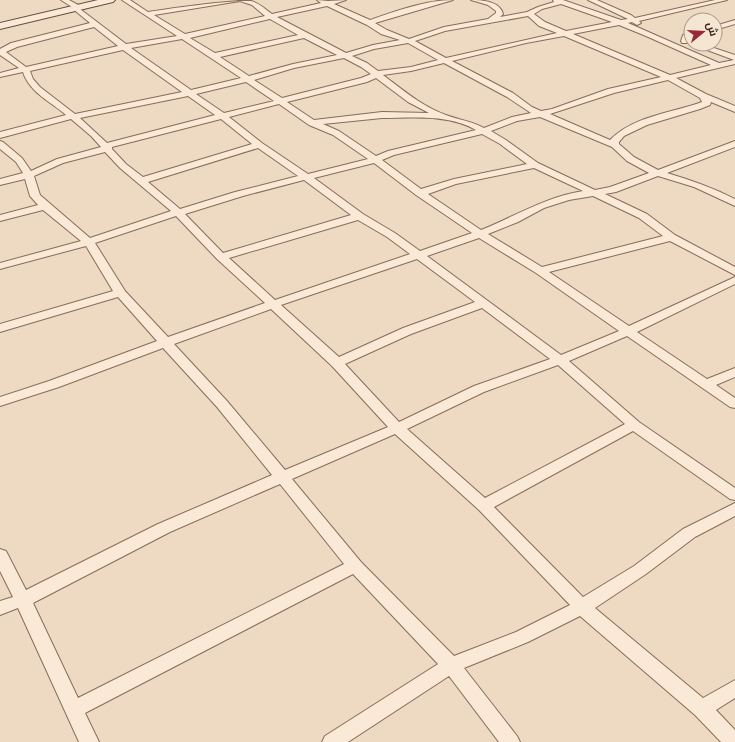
<svg xmlns="http://www.w3.org/2000/svg" width="735" height="742" viewBox="0 0 735 742" font-family="'Libre Baskerville',Cairo,serif">
	<style>
		.lines { fill: none; stroke-linecap: round; stroke-linejoin: round }
		.street-casing { stroke: #886b59; stroke-width: 2 }
		.secondary-casing { stroke: #6a4c3d; stroke-width: 2 }
		.street { fill: #f9e9d6; fill-rule: evenodd }
		.secondary { fill: #f9e9d6; fill-rule: evenodd }
	</style>
	<rect width="100%" height="100%" fill="#eedac3"/>
	<g class="lines">
		<defs>
			<path id="street" d="M61,0H69L80,6L81,7L80,9L126,44L177,36L122,0H130L148,12C172,8 230,0 251,1C259,3 265,9 272,14L321,3L317,0L328,1L346,0L334,4L370,20C396,11 426,0 453,0L375,23L387,30L409,39L444,27L488,19L496,13V11L488,5L471,0C482,0 500,1 503,14L500,17L527,12L538,7L554,2L553,0H563L621,20L628,19L588,0H597L631,15L635,18L715,0H727L639,21L641,23L637,25L632,22L628,23L719,63L734,60L691,44H702L735,55V64L676,78L706,94L735,106V112L711,102L710,105L700,109L647,125L624,136L619,142V144L634,157L658,170L735,141V147L667,173C691,180 713,188 735,199V206L694,187L658,176L616,192L605,194L647,214L675,235L735,267V275L670,241L549,272L629,326L735,277V284L637,332L707,379L735,368V377L716,385L735,398V408L730,407L627,336L569,361L639,422L735,488V500L730,499L633,431L494,507L583,597L634,566L683,529L735,503V516L695,537L646,574L595,608L703,698L735,680V698L716,710L735,730V742H721L695,715L580,616L528,642L464,668L517,736L520,742H499L449,676L348,742H322L325,736L438,664L353,574L85,713L99,742H79L18,608L0,615V601L13,597L0,571V549L6,551L26,590L158,524L272,475L217,407L163,348L59,387L0,406V397L49,381L157,341L118,297L0,332V324L113,291L86,246L0,269V263L81,241L43,210L0,221V215L38,205L30,196L25,179L0,185V179L23,173L16,162L0,149V141L3,142L22,158L31,171L57,159L101,147L91,136L71,119L0,138V132L66,115C51,102 29,92 23,72L0,77V73L19,68L0,55V49L11,43L90,23L73,9L72,7ZM240,1L252,5L265,16L185,34L154,15ZM561,4L612,22L566,31L545,22L534,14L542,9ZM327,6L367,25L381,34L400,40L373,45L346,53L277,17ZM528,16L539,26L557,33L446,58L415,41L445,31ZM270,19L298,35L215,53L190,38ZM619,25L646,36L711,65L670,75L573,34ZM94,27L118,46L26,67L6,52L17,47ZM564,36L661,77L608,89L552,109L541,111L532,107L513,93L452,61L526,43ZM304,38L337,55L293,64L249,76L220,57ZM182,39L241,78L191,90L131,48ZM408,43L438,60L411,67L378,71L367,63L352,56L374,49ZM123,50L182,92L75,114L40,87L33,79L30,71ZM344,58L361,67L371,74L361,78L282,98L254,80L294,68ZM444,63L507,97L531,113L512,117L484,128C472,121 459,120 446,115C423,107 403,90 383,75L411,71ZM376,78L408,102L429,113L382,112L314,120L287,102L367,82ZM668,80L700,98L702,102C672,113 633,116 610,140L550,114L614,93ZM246,82L274,101L224,113L196,94ZM188,96L215,115L107,143L80,118ZM279,104L309,125L333,135L368,159L308,174L262,143L229,117ZM540,117L612,147L627,161L649,173L610,187L595,190L538,163L506,140L491,131L517,121ZM382,118C413,118 448,114 476,130L388,151L376,156L339,131L323,124ZM221,119L252,144L143,177L126,164L112,149V147ZM482,134L500,144L527,164L454,179L421,189L382,160L394,155ZM258,148L298,176L235,192L180,209L148,182ZM105,152L120,168L171,211L90,238L40,195L34,176L63,163ZM374,163L416,195L472,233L420,251L395,233L363,214L314,178ZM534,168L583,191C545,197 516,216 481,230L428,194L456,184ZM304,180L351,215L223,253L185,214L243,196ZM593,196L639,218L663,236L542,267L488,234L518,222L544,208L569,200ZM176,216L217,259L265,303L168,337L125,291L95,243ZM358,220L387,237L410,254L275,300L229,258ZM479,238L536,273L619,331L561,355L427,256ZM417,259L475,302L403,328L339,357L281,305ZM482,308L550,359L474,386L399,422L345,364L411,334ZM271,309L332,366L388,427L285,470L227,401L174,344ZM558,365L625,424L485,498L407,429L484,392ZM395,434L479,510L570,605L516,632L454,656L361,562L292,479ZM280,484L344,564L78,698L33,603L170,532Z
				M735,20V24L715,30V26Z
				M691,32V37L688,43H682L681,41L683,35Z"/>
			<path id="secondary" d="M98,0H115L113,2L0,29V23Z"/>
		</defs>
		<use href="#street" class="street-casing"/>
		<use href="#secondary" class="secondary-casing"/>
		<use href="#street" class="street"/>
		<use href="#secondary" class="secondary"/>
	</g>
	<g transform="translate(703 32) rotate(72)"><circle r="19" fill="#f5e6d2" stroke="#a9998a"/>
	<path d="M0-3L7 15L0 10L-7 15Z" fill="#97293b"/>
	<text y="-6" font-size="11" font-weight="bold" text-anchor="middle" fill="#38261e">ش</text>
	</g>
</svg>
